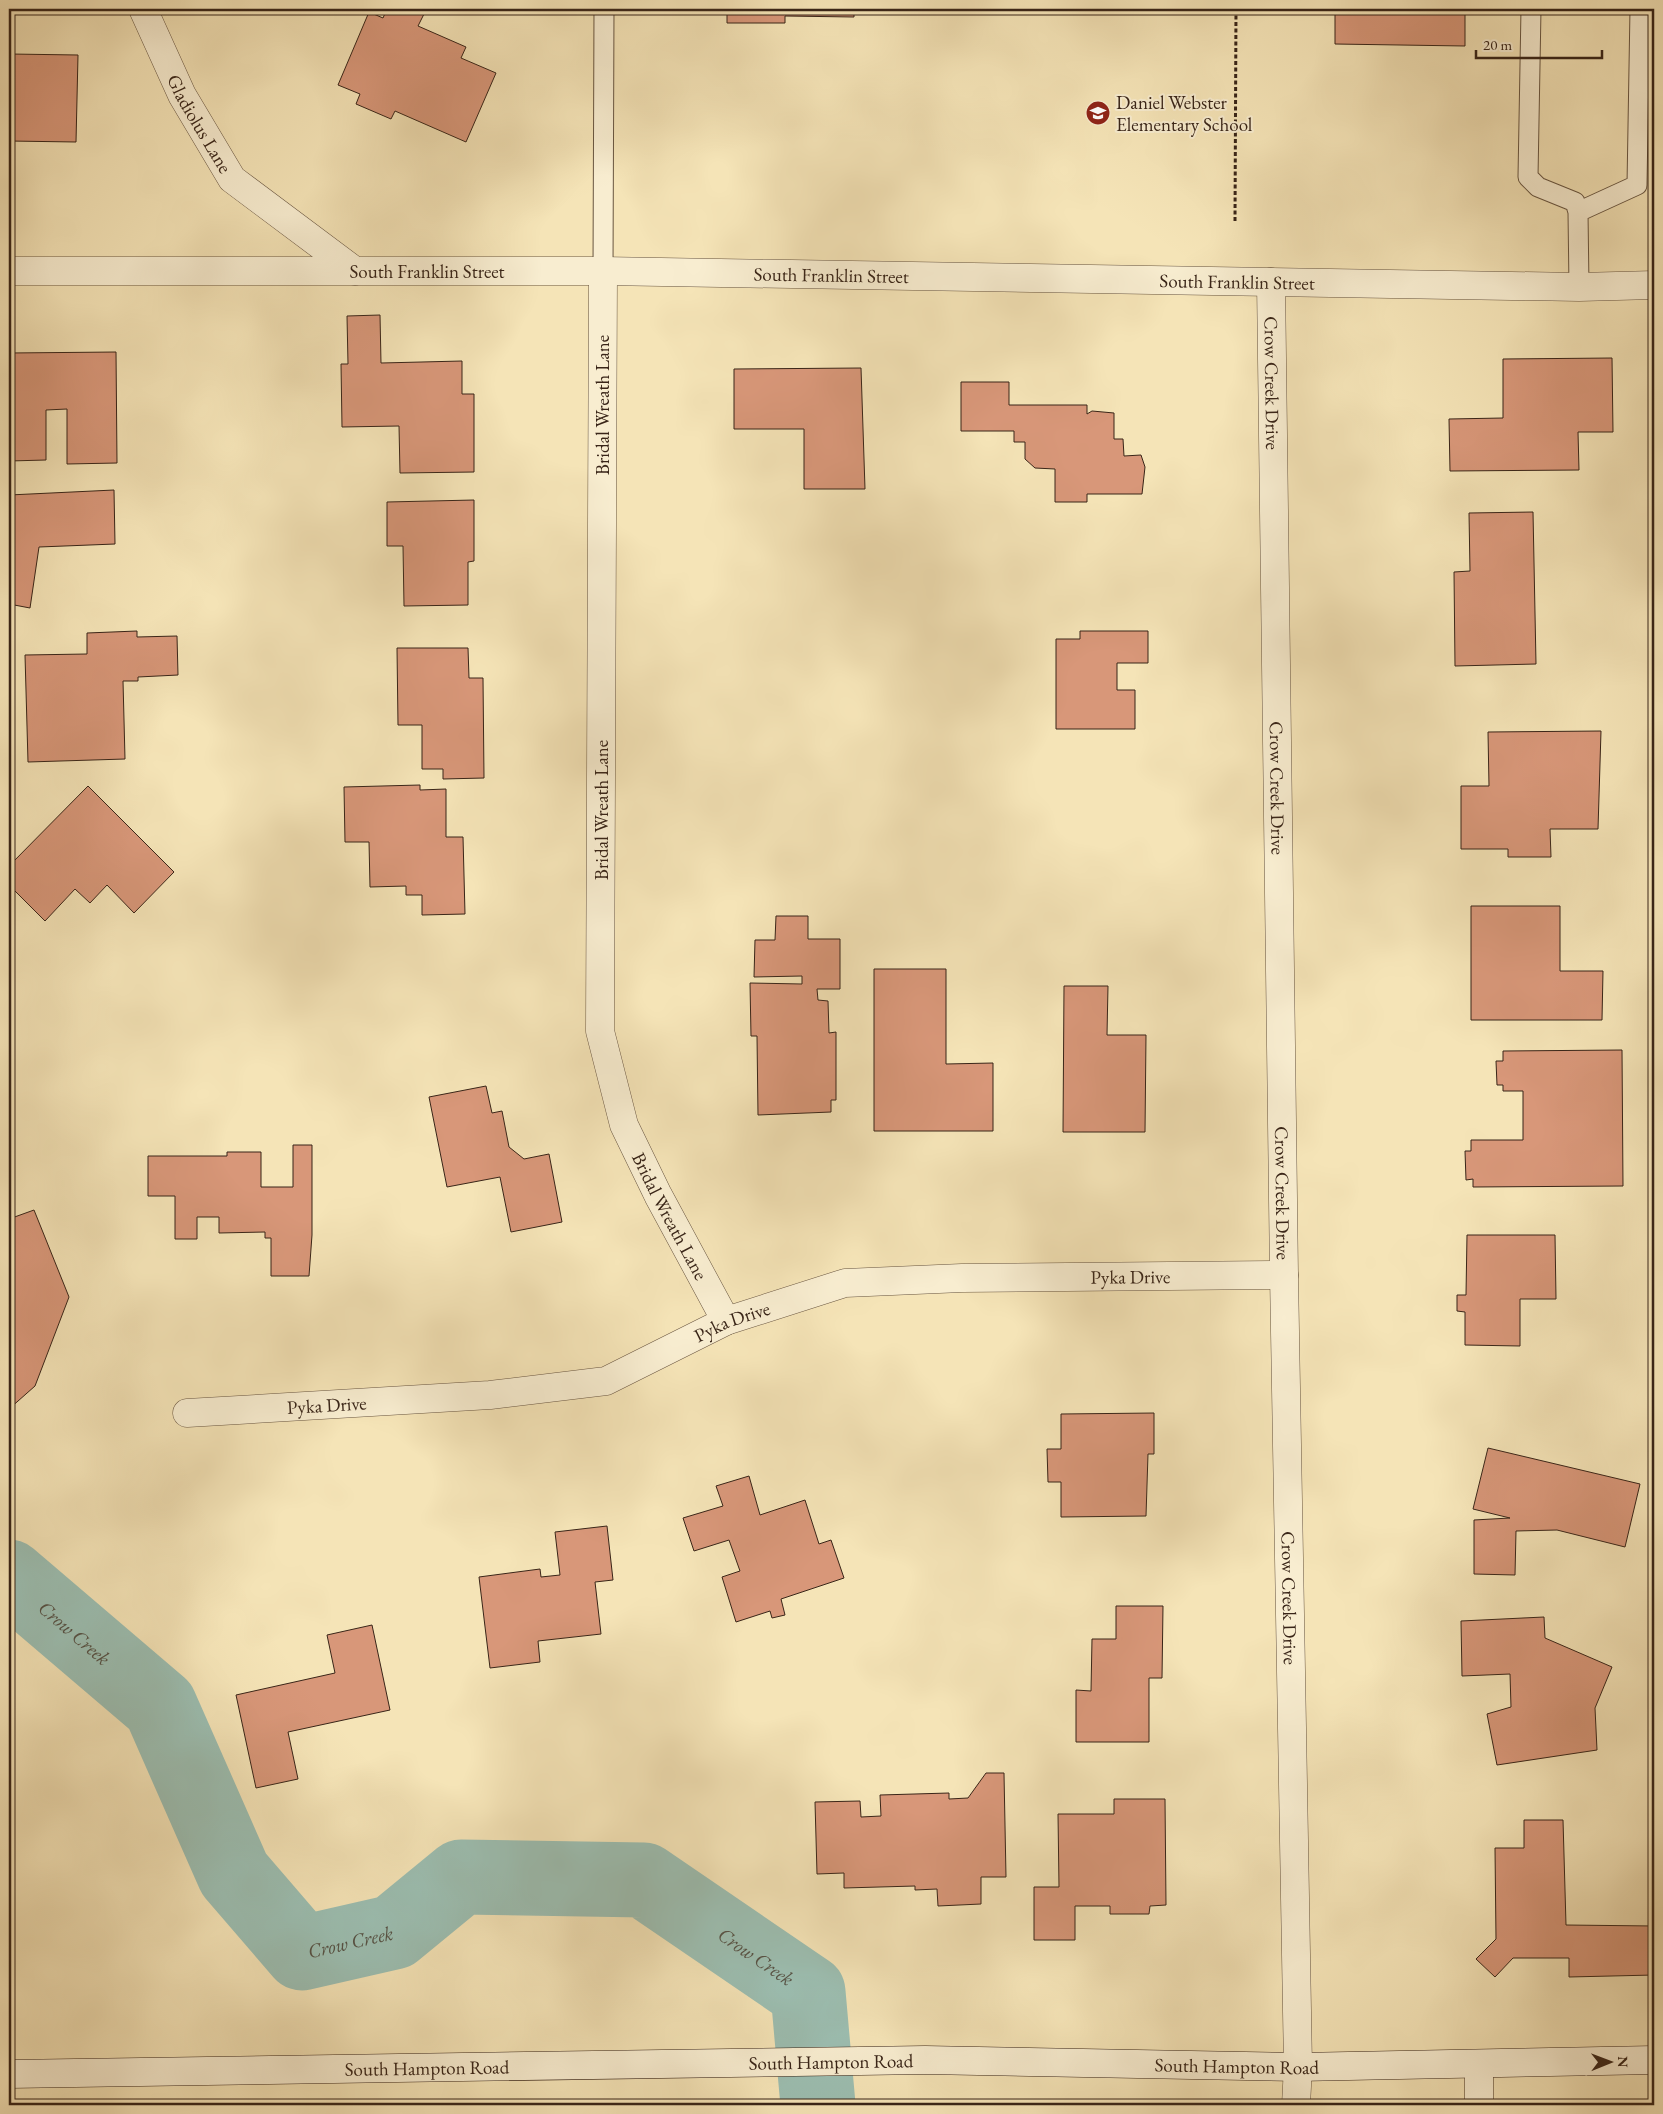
<svg xmlns="http://www.w3.org/2000/svg" width="1663" height="2114" viewBox="0 0 1663 2114" font-family="'EB Garamond',serif">
	<style>
		.lines { fill: none; stroke-linecap: round; stroke-linejoin: round }
		.river { stroke: #9cbeb1; stroke-width: 75 }
		.building { fill: #d89779; stroke: #392518 }
		.service-casing { stroke: #685540; stroke-width: 21 }
		.minor-casing { stroke: #685540; stroke-width: 29 }
		.tertiary-casing { stroke: #685540; stroke-width: 29 }
		.secondary-casing { stroke: #392518; stroke-width: 29 }
		.path { stroke: #392518; stroke-width: 3; stroke-dasharray: 4 2.5; stroke-linecap: butt }
		.service { stroke: #f8edd0; stroke-width: 19 }
		.minor { stroke: #f8edd0; stroke-width: 28 }
		.tertiary { stroke: #f8edd0; stroke-width: 28 }
		.secondary { stroke: #f8edd0; stroke-width: 28 }
		.labels { text-anchor: middle; dominant-baseline: central; stroke-width: 4; stroke-linejoin: round; paint-order: stroke }
		.poi-label { font-size: 19px; fill: #392518; stroke: #f8edd0; text-anchor: start }
		.street-label { font-size: 19px; fill: #392518; stroke: #f8edd0 }
		.water-label { font-size: 20px; font-style: italic; fill: #575346; stroke: #f8edd0 }
	</style>
	<rect width="100%" height="100%" fill="#f5e4b7"/>
	<filter id="stains"><feTurbulence type="fractalNoise" baseFrequency=".004" numOctaves="4"/><feColorMatrix values="0 0 0 0 .2 0 0 0 0 .09 0 0 0 0 .02 0 0 0 .5 -.17"/></filter>
	<radialGradient id="worn" r=".72"><stop offset=".6" stop-color="#630" stop-opacity="0"/><stop offset="1" stop-color="#630" stop-opacity=".3"/></radialGradient>
	<g class="lines">
		<path class="river" id="s1" d="M9,1577L160,1706L234,1874L302,1953L394,1932L461,1877L644,1880L808,1992L818,2105"/>
	</g>
	<path class="building" d="M387,9H411L424,14L418,26L466,47L461,58L496,73L466,142L395,111L391,119L356,104L360,94L338,85L369,12L383,18Z
		M727,9H854V17L785,16V23H727Z
		M1335,9H1465V46L1335,44Z
		M9,39L10,54L78,55L76,142L9,141Z
		M380,315L381,363L462,361V394H474V472L400,473L399,426L342,427L341,364H348L347,316Z
		M116,352L117,463L67,464V409L46,410V460L9,461V353Z
		M1612,358L1613,432H1578L1579,470L1450,471L1449,419L1503,418V359Z
		M861,368L865,489H804V429H734V369Z
		M961,382H1009V405H1087V414L1092,411L1114,413V439H1123L1124,456L1141,455L1145,467L1142,494H1087V502H1055V469L1035,468L1025,459V442H1014V431H961Z
		M114,490L115,544L39,547L30,608L9,604V495Z
		M474,500V561L468,562V605L404,606L403,546H387V502Z
		M1533,512L1536,664L1455,666L1454,572L1470,571L1469,513Z
		M137,631V637L177,636L178,675L138,677V681H123L125,759L28,762L25,655L87,654V633Z
		M1080,631H1148V663H1117V690H1135V729H1056V639H1080Z
		M397,648H468L469,678H483L484,778L443,779V769H422V725H398Z
		M1601,731L1598,829H1550L1551,857H1508V849H1461V786H1489L1488,732Z
		M420,785V790L446,789V837H463L465,914L422,915V895H406V886L370,887L369,842H345L344,787Z
		M88,786L174,872L134,913L107,885L90,903L75,889L45,921L9,885V866Z
		M1471,906H1560V971H1603L1602,1020H1471Z
		M776,916H808V939H840V989H817L818,1000L828,1001L829,1033L836,1032V1100H831V1112L758,1115L757,1036H751L750,983L802,984V976L754,977L755,940H775Z
		M874,969H946V1064L993,1063V1131H874Z
		M1064,986H1108L1107,1035H1146L1145,1132H1063Z
		M1622,1050L1623,1186L1473,1187V1179L1466,1180L1465,1151H1471V1140H1523V1091H1503V1085H1497L1496,1061H1503V1051Z
		M486,1086L492,1113L502,1111L509,1147L524,1159L549,1154L562,1222L511,1232L500,1177L447,1187L429,1097Z
		M293,1145H312V1235L309,1276H271V1238H265V1232L219,1233V1217H197V1239H175V1196H148V1156H227V1152H261V1187H293Z
		M34,1210L69,1297L35,1386L9,1409V1219Z
		M1467,1235H1555L1556,1299H1520V1346L1465,1345V1312L1457,1311V1295H1466Z
		M1154,1413V1454H1148L1146,1516L1061,1517V1482H1048L1047,1449H1061V1414Z
		M1488,1448L1640,1484L1625,1547L1557,1530L1516,1531L1515,1575L1474,1574V1520L1510,1518L1473,1509Z
		M749,1476L760,1515L805,1500L819,1544L831,1540L844,1578L781,1599L785,1615L772,1618L770,1611L736,1622L722,1577L740,1571L729,1540L694,1551L683,1518L723,1506L716,1486Z
		M607,1526L613,1580L595,1582L601,1634L538,1641L540,1662L490,1668L479,1577L540,1569L541,1577L560,1575L555,1532Z
		M1116,1606H1163L1162,1678H1149V1742H1076V1690L1091,1691L1092,1639H1116Z
		M1544,1617L1545,1638L1612,1667L1595,1708L1597,1750L1497,1765L1487,1714L1511,1707L1510,1674L1462,1676L1461,1621Z
		M372,1625L390,1710L288,1732L298,1779L256,1788L236,1695L335,1673L327,1635Z
		M986,1773H1004L1006,1877H981V1904L938,1906L937,1889L915,1890V1886L844,1888V1873L817,1874L815,1802L860,1801L861,1817L881,1816L880,1795L949,1793V1799L968,1798Z
		M1114,1799H1165L1166,1905L1150,1906L1149,1914H1110V1906H1075V1940H1034V1887H1059L1058,1814H1114Z
		M1524,1820H1563L1566,1925L1654,1926V1975L1569,1977V1958H1513L1495,1977L1476,1959L1496,1939L1495,1848H1524Z"/>
	<g class="lines">
		<defs>
			<path id="service" d="M1531,9L1528,177L1538,187L1575,202L1578,212L1579,287
				M1578,212L1637,185L1640,9
				M603,271L604,9"/>
			<g id="minor">
				<path d="M9,271H355"/>
				<path id="s2" d="M603,271L600,1031L624,1125L658,1195L726,1321"/>
				<path id="s3" d="M1271,282L1284,1275L1298,2067L1296,2105"/>
				<path id="s4" d="M187,1413L490,1395L606,1381L726,1321L845,1283L962,1278L1284,1275"/>
			</g>
			<g id="tertiary">
				<path id="s5" d="M143,9L182,95L232,179L355,271H603L1579,287L1654,285"/>
			</g>
			<g id="secondary">
				<path id="s6" d="M9,2074L925,2060L1298,2067L1654,2060"/>
				<path d="M1479,2105V2064"/>
			</g>
		</defs>
		<use href="#service" class="service-casing"/>
		<use href="#minor" class="minor-casing"/>
		<use href="#tertiary" class="tertiary-casing"/>
		<use href="#secondary" class="secondary-casing"/>
		<path class="path" d="M1235,221L1236,9"/>
		<use href="#service" class="service"/>
		<use href="#minor" class="minor"/>
		<use href="#tertiary" class="tertiary"/>
		<use href="#secondary" class="secondary"/>
	</g>
	<defs>
		<symbol id="school-disc" viewBox="-11 -11 22 22"><circle r="9.5" fill="#8f2418" stroke="#f8edd0"/><path d="M0-5L7-2L0 1L-7-2ZM-4 1L0 2.5L4 1V4Q0 6-4 4Z" fill="#fff"/></symbol>
	</defs>
	<g fill-rule="evenodd">
		<use href="#school-disc" x="1084" y="99" width="28" height="28"/>
	</g>
	<g class="labels">
		<g class="poi-label">
			<text x="1116" y="102">Daniel Webster<tspan x="1116" dy="22">Elementary School</tspan></text>
		</g>
		<g class="street-label">
			<text stroke="none"><textPath href="#s5" startOffset="128">Gladiolus Lane</textPath></text>
			<text x="427" y="271">South Franklin Street</text>
			<text stroke="none"><textPath href="#s5" startOffset="822">South Franklin Street</textPath></text>
			<text stroke="none"><textPath href="#s5" startOffset="1228">South Franklin Street</textPath></text>
			<text stroke="none"><textPath href="#s3" startOffset="101">Crow Creek Drive</textPath></text>
			<text transform="translate(602 405) rotate(-90)">Bridal Wreath Lane</text>
			<text stroke="none"><textPath href="#s3" startOffset="506">Crow Creek Drive</textPath></text>
			<text transform="translate(601 810) rotate(-90)">Bridal Wreath Lane</text>
			<text stroke="none"><textPath href="#s3" startOffset="911">Crow Creek Drive</textPath></text>
			<text stroke="none"><textPath href="#s2" startOffset="959">Bridal Wreath Lane</textPath></text>
			<text stroke="none"><textPath href="#s4" startOffset="965">Pyka Drive</textPath></text>
			<text stroke="none"><textPath href="#s4" startOffset="560">Pyka Drive</textPath></text>
			<text stroke="none"><textPath href="#s4" startOffset="140">Pyka Drive</textPath></text>
			<text stroke="none"><textPath href="#s3" startOffset="1316">Crow Creek Drive</textPath></text>
			<text stroke="none"><textPath href="#s6" startOffset="822">South Hampton Road</textPath></text>
			<text stroke="none"><textPath href="#s6" startOffset="1228">South Hampton Road</textPath></text>
			<text stroke="none"><textPath href="#s6" startOffset="418">South Hampton Road</textPath></text>
		</g>
		<g class="water-label">
			<text stroke="none"><textPath href="#s1" startOffset="86">Crow Creek</textPath></text>
			<text stroke="none"><textPath href="#s1" startOffset="536">Crow Creek</textPath></text>
			<text stroke="none"><textPath href="#s1" startOffset="986">Crow Creek</textPath></text>
		</g>
	</g>
	<rect width="1663" height="2114" fill="none" stroke="#f5e4b7" stroke-width="30"/>
	<rect x="10" y="10" width="1643" height="2094" fill="none" stroke="#392518" stroke-width="2.5"/>
	<rect x="15" y="15" width="1633" height="2084" fill="none" stroke="#392518"/>
	<g transform="translate(1610 2062) rotate(89)" stroke="#f8edd0" stroke-width="4" paint-order="stroke">
	<path d="M0-4L9 19L0 12L-9 19Z" fill="#392518"/>
	<text y="-8" font-size="14" font-weight="bold" text-anchor="middle" fill="#392518">N</text>
	</g>
	<path d="M1476 50v8h126v-8" fill="none" stroke="#392518" stroke-width="2.5"/>
	<text x="1483" y="50" font-size="15" fill="#392518" stroke="#f8edd0" stroke-width="4" paint-order="stroke">20 m</text>
	<rect width="100%" height="100%" filter="url(#stains)"/>
	<rect width="100%" height="100%" fill="url(#worn)"/>
</svg>
